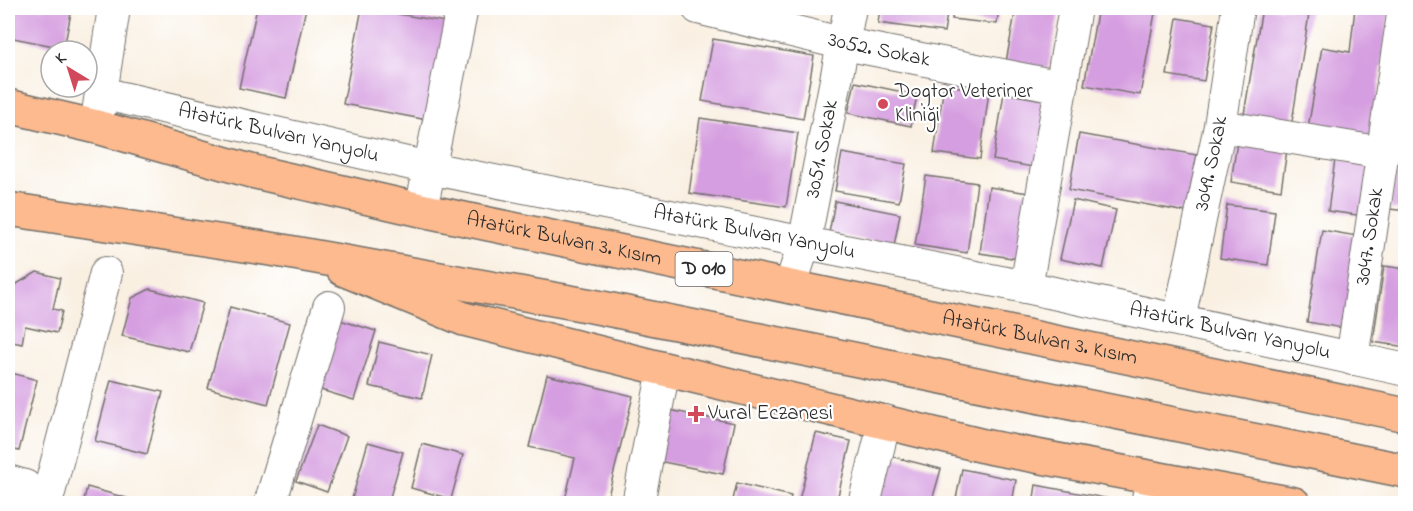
<svg xmlns="http://www.w3.org/2000/svg" width="1413" height="511" viewBox="0 0 1413 511" font-family="'Indie Flower',sans-serif">
	<style>
		.building { fill: #d59ee0 }
		.lines { fill: none; stroke-linecap: round; stroke-linejoin: round }
		.minor-casing { stroke: #73706b; stroke-width: 34 }
		.major-casing { stroke: #73706b; stroke-width: 36 }
		.highway-casing { stroke: #73706b; stroke-width: 36 }
		.minor { stroke: #fff; stroke-width: 32 }
		.major { stroke: #fcba8e; stroke-width: 33 }
		.highway { stroke: #fcba8e; stroke-width: 33 }
		.poi-dot { fill: #d1495b; stroke: #fff; stroke-width: 2 }
		.labels { text-anchor: middle; dominant-baseline: central; stroke-width: 4.5; stroke-linejoin: round; paint-order: stroke }
		.shield { fill: #fff; stroke: #6b6b6b; stroke-width: 1.5 }
		.shield-label { font-size: 20px; font-weight: bold; fill: #2b2b2b }
		.street-label { font-size: 21px; fill: #2b2b2b; stroke: #fff }
		.poi-label { font-size: 21px; fill: #2b2b2b; stroke: #fff; text-anchor: start }
	</style>
	<rect width="100%" height="100%" fill="#fff"/>
	<filter id="ink" filterUnits="userSpaceOnUse"><feTurbulence type="fractalNoise" baseFrequency=".0167" numOctaves="2"/><feDisplacementMap in="SourceGraphic" scale="12" xChannelSelector="R" yChannelSelector="G"/><feConvolveMatrix kernelMatrix="1 2 1 2 8 2 1 2 1" color-interpolation-filters="sRGB"/></filter>
	<filter id="wash" filterUnits="userSpaceOnUse"><feTurbulence type="fractalNoise" baseFrequency=".008" numOctaves="4" result="noise"/><feDisplacementMap in="SourceGraphic" scale="24" xChannelSelector="R" yChannelSelector="G"/><feGaussianBlur stdDeviation="1.35" result="paint"/><feColorMatrix in="noise" values="0 0 0 0 0 0 0 0 0 0 0 0 0 0 0 0 0 1.4 0 .05"/><feComposite in="paint" operator="in"/></filter>
	<g filter="url(#wash)">
		<rect width="100%" height="100%" fill="#f9f0e2"/>
		<g id="blocks">
			<path class="building" d="M8,8H72L64,48L8,37Z
				M257,8H306L286,98L239,88Z
				M362,8L452,23L433,121L343,104Z
				M880,8H948L944,32L878,23Z
				M953,8H999L997,24L952,19Z
				M1016,8H1060L1048,69L1006,62Z
				M1098,8H1123L1155,13L1140,95L1084,85Z
				M1262,8H1310L1291,128L1243,120Z
				M1355,8H1390L1372,138L1308,128L1322,47L1350,52Z
				M1177,18L1214,24L1204,81L1167,75Z
				M713,39L814,56L803,119L702,101Z
				M855,82L917,95L911,126L848,113Z
				M944,85L989,91L980,159L934,153Z
				M1004,93L1049,101L1038,168L993,160Z
				M700,118L798,133L786,207L689,193Z
				M1079,134L1197,155L1186,212L1069,190Z
				M1237,142L1287,150L1281,190L1231,182Z
				M842,153L906,164L899,202L835,191Z
				M1398,155L1406,156V211L1390,209Z
				M1335,159L1371,164L1364,216L1328,211Z
				M926,176L977,183L967,253L915,245Z
				M989,187L1035,194L1025,260L980,253Z
				M1073,200L1116,210L1103,268L1060,259Z
				M835,201L900,214L894,246L829,233Z
				M1227,205L1275,211L1268,265L1220,258Z
				M1322,230L1363,237L1348,329L1307,322Z
				M1384,266L1406,269V347L1373,342Z
				M37,272L60,278L53,309L62,311L57,333L25,326L22,344L8,341V289Z
				M150,289L203,303L189,352L122,336L132,298Z
				M230,307L290,323L268,404L208,388Z
				M333,318L376,331L354,400L311,387Z
				M379,342L432,355L422,398L369,386Z
				M8,372L37,380L19,451L8,448Z
				M547,375L633,396L606,504H564L575,458L529,447Z
				M111,380L163,392L147,454L95,441Z
				M669,410L734,423L723,474L658,461Z
				M317,425L347,436L327,492L296,481Z
				M816,433L851,441L836,504H798Z
				M368,442L403,452L388,504L351,502Z
				M422,444L463,455L451,499L411,488Z
				M890,456L941,469L931,504H878Z
				M962,469L1016,480L1012,504H955Z
				M737,483L791,496L789,504H732Z
				M1036,485L1121,501V504H1033Z
				M87,487L130,499L128,504H83Z"/>
		</g>
	</g>
	<g filter="url(#ink)">
		<use href="#blocks" fill-opacity="0" stroke="#73706b" stroke-width="1.5"/>
		<g class="lines">
			<defs>
				<g id="minor">
					<path id="s1" d="M698,8L845,44L1062,87"/>
					<path id="s2" d="M101,93L429,168L1026,287L1406,370"/>
					<path d="M98,113L114,8"/>
					<path d="M1220,126L1383,153"/>
					<path d="M421,210L462,8"/>
					<path id="s3" d="M790,287L804,244L850,8"/>
					<path d="M1026,287L1075,8"/>
					<path id="s4" d="M1179,319L1220,126L1238,8"/>
					<path id="s5" d="M1352,359L1404,8"/>
					<path d="M8,481L25,486L32,504"/>
					<path d="M46,504L106,273"/>
					<path d="M270,504L329,307"/>
					<path d="M638,504L664,369"/>
					<path d="M864,504L885,421"/>
					<path d="M1147,504L1152,478"/>
				</g>
				<path id="major" d="M343,269L464,319L664,369L988,447L1294,504"/>
				<g id="highway">
					<path id="s6" d="M8,106L97,127L251,171L421,210L1406,415"/>
					<path d="M8,209L277,250L592,306L1406,471"/>
				</g>
			</defs>
			<use href="#minor" class="minor-casing"/>
			<use href="#major" class="major-casing"/>
			<use href="#highway" class="highway-casing"/>
			<use href="#minor" class="minor"/>
			<use href="#major" class="major"/>
			<use href="#highway" class="highway"/>
		</g>
	</g>
	<g class="poi-dot">
		<circle cx="883" cy="104" r="6"/>
		<path d="M693 405h6v6h6v6h-6v6h-6v-6h-6v-6h6z"/>
	</g>
	<g class="labels">
		<rect class="shield" x="675.5" y="252" width="57" height="34" rx="4.5"/>
		<g class="shield-label">
			<text x="704" y="269">D 010</text>
		</g>
		<g class="street-label">
			<text stroke="none"><textPath href="#s1" startOffset="186">3052. Sokak</textPath></text>
			<text stroke="none"><textPath href="#s2" startOffset="182">Atatürk Bulvarı Yanyolu</textPath></text>
			<text stroke="none"><textPath href="#s3" startOffset="142">3051. Sokak</textPath></text>
			<text stroke="none"><textPath href="#s4" startOffset="159">3049. Sokak</textPath></text>
			<text stroke="none"><textPath href="#s2" startOffset="668">Atatürk Bulvarı Yanyolu</textPath></text>
			<text stroke="none"><textPath href="#s5" startOffset="124">3047. Sokak</textPath></text>
			<text stroke="none"><textPath href="#s6" startOffset="572">Atatürk Bulvarı 3. Kısım</textPath></text>
			<text stroke="none"><textPath href="#s2" startOffset="1154">Atatürk Bulvarı Yanyolu</textPath></text>
			<text stroke="none"><textPath href="#s6" startOffset="1058">Atatürk Bulvarı 3. Kısım</textPath></text>
		</g>
		<g class="poi-label">
			<text x="895" y="92">Dogtor Veteriner<tspan x="895" dy="24">Kliniği</tspan></text>
			<text x="708" y="414">Vural Eczanesi</text>
		</g>
	</g>
	<rect width="1413" height="511" fill="none" stroke="#fff" stroke-width="30"/>
	<g transform="translate(69 69) rotate(322)"><circle r="28" fill="#ffffff" stroke="#aaaaaa" stroke-width="1.5"/>
	<path d="M0-4.5L10 22L0 15L-10 22Z" fill="#d1495b"/>
	<text y="-9" font-size="16" font-weight="bold" text-anchor="middle" fill="#2b2b2b">K</text>
	</g>
</svg>
